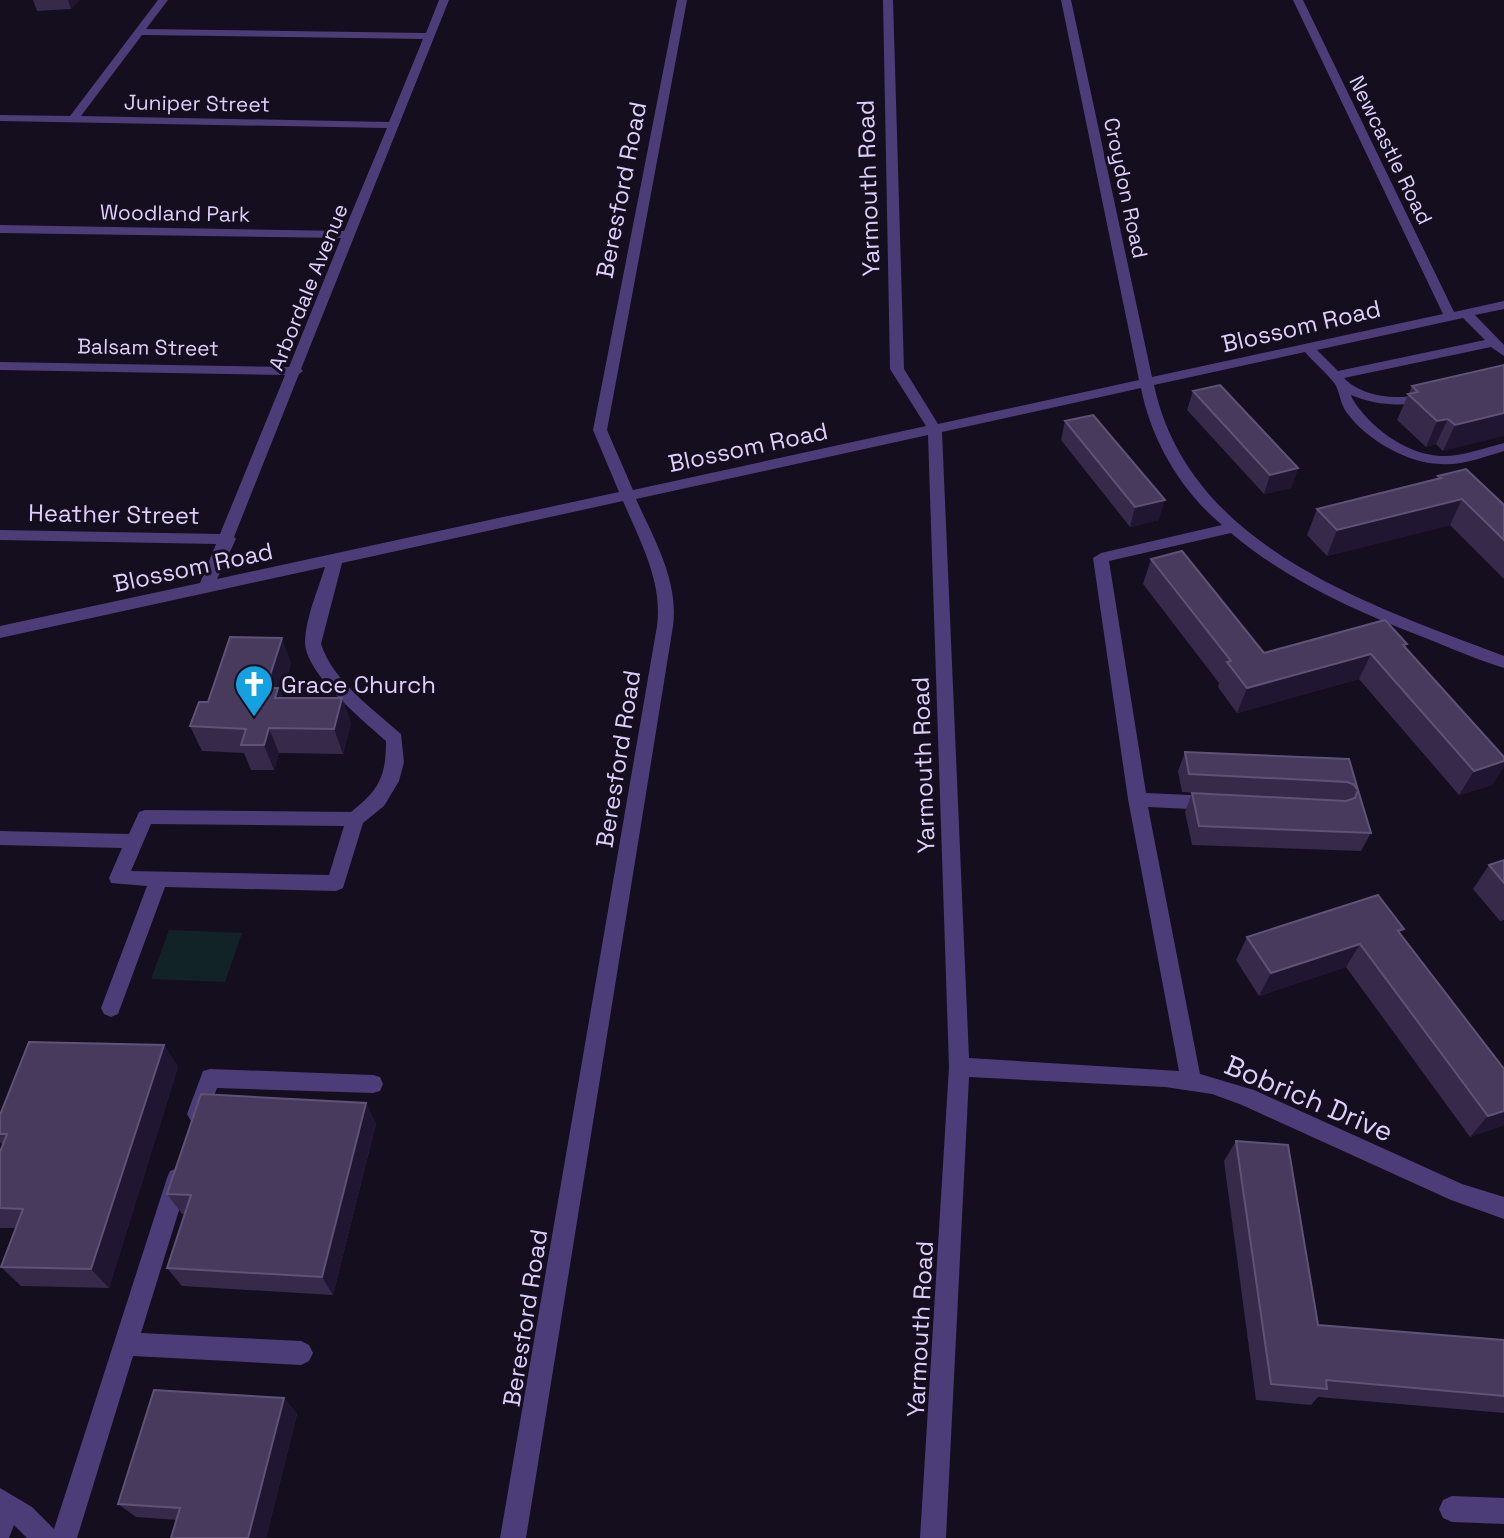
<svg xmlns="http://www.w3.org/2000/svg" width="1504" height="1538" viewBox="0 0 1504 1538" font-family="'Space Grotesk',sans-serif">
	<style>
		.green { fill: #112327 }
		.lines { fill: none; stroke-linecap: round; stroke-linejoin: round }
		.minor { fill: #4c3d79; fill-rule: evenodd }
		.wall { fill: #36294a }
		.shaded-wall { fill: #211631 }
		.building { fill: #483a5d; stroke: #5f5276; stroke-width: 2 }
		.labels { text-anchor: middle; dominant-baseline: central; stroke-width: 6; stroke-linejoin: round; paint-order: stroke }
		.far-street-label { font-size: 21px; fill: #ddcffb; stroke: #140e1e }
		.street-label { font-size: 24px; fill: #ddcffb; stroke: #140e1e }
		.poi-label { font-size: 24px; fill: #ddcffb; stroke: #140e1e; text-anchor: start }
		.near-street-label { font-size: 28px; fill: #ddcffb; stroke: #140e1e }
	</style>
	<rect width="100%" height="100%" fill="#140e1e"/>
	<path class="green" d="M169,930L242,933L225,982L151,979Z"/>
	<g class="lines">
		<path class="minor" d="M158,0H168L146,29L426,33L439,0H449L301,369L303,371L299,374L234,537L236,539L217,579L619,492L593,430L677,0H687L607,430L633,490L926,426L890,369L883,0H893L904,369L938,424L1139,380L1061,0H1071L1152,377L1443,314L1293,0H1303L1454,312L1504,301V309L1475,315L1504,345V356L1491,347L1344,378C1358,393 1383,398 1403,397C1412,396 1422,392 1431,394V400C1403,407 1378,406 1351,395L1352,398C1369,427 1406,454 1440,456C1461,457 1484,448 1504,443V451C1484,457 1461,466 1440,464C1407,463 1367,440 1347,413C1340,404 1340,392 1335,384C1327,373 1314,363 1305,352L1154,385C1189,547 1367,604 1504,656V668C1478,660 1453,649 1428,639C1358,612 1289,582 1231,533L1109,561L1146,793L1211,796L1217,798L1220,803L1217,808L1211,810L1148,807L1200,1074L1254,1090L1462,1184L1504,1197V1219L1451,1200L1242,1105L1212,1094L1165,1087L969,1077L946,1538H920L949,1067L928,435L636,499C654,539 679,581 673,626L526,1538H500L657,626C663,582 640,541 623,501L342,563L321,644C333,681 373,709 401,734L404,762L399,781L384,806L363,823L343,888L336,891L165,887L118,1014L111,1017L104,1014L101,1008L147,886L111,883L109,878L122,848L0,845V831L129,834L139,812L145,810L351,812C379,790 386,777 386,741C364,721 304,673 305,641C306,616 318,590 325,567L0,638V626L200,583L216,544L0,540V530L220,534L285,375L0,370V362L289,367L341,238L0,233V225L344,231L387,128L0,121V115L70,116ZM142,35L423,39L389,122L81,116ZM1463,318L1485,340L1338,371L1317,350ZM1141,388C1151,440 1181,491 1222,525L1101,553L1093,558L1128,799L1179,1071L969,1058L942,432ZM151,824L344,826L329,875L131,871Z
			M210,1069L373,1075L380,1077L383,1084L380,1091L373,1093L217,1088L205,1121L198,1124L191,1121L187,1114L203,1071Z
			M178,1168L186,1171L189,1178L141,1333L301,1341L309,1345L313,1353L309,1361L301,1365L133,1356L77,1538H27L14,1525L9,1538H0V1488L32,1507L54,1529L167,1178L170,1171Z
			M1452,1496L1504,1498V1524L1452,1522L1443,1518L1439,1509L1443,1500Z"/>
	</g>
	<path class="wall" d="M33,0H79L71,9L37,11Z
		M1504,365L1443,451L1436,444L1426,447L1397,420L1412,386Z
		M1193,391L1298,468L1291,488L1264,494L1187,410Z
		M1065,421L1159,520L1130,527L1061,440Z
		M1438,476L1504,505V579L1450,525L1327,556L1307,535L1317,509L1436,480Z
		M1151,559L1264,653L1405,647L1504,757V766L1492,785L1459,795L1359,679L1237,713L1218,687L1219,683L1143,584Z
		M291,663L281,698H342L351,723L343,754L279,753L274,770H251L244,753L202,751L190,726L208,702Z
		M1185,752L1349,759L1358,790L1353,798L1358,790L1371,833L1361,851L1192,845L1185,812L1192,793L1338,801L1182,792L1178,771Z
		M1504,860V920L1500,921L1473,889L1489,865Z
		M1401,934L1504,1125L1470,1137L1346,967L1259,996L1236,960L1247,937Z
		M164,1045L178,1067L109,1288L21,1286L1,1267L16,1228H0V1152L3,1145L0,1142V1115Z
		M366,1103L376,1124L333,1295L182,1286L167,1268L185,1214H182L167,1194Z
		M1236,1141L1318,1325L1504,1340V1413L1318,1397L1311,1405L1256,1400L1224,1161Z
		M284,1398L297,1414L266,1538H171L177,1520L136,1517L118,1504Z"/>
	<path class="shaded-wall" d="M68,0H79L71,9Z
		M1504,413V436L1443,451L1455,425Z
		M1448,419L1436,444L1426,447L1437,421Z
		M1298,468L1291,488L1264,494L1270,475Z
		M1462,499L1450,525L1327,556L1337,530Z
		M1165,500L1159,520L1130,527L1135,507Z
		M282,638L291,663L281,697L287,713L266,688Z
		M1371,654L1359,679L1237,713L1247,688Z
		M342,698L351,723L343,754L334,729Z
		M269,728L279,753L274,770L264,745Z
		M1504,761V766L1492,785L1459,795L1474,771Z
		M1360,944L1346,967L1259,996L1271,973Z
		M164,1045L178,1067L109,1288L91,1269Z
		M366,1103L376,1124L333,1295L322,1277Z
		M1504,1111V1125L1470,1137L1488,1116Z
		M284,1398L297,1414L266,1538H248Z"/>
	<path class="building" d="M1504,365V413L1455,425L1448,419L1437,421L1408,394L1418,392L1412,386Z
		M1220,385L1298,468L1270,475L1193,391Z
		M1093,415L1165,500L1135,507L1065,421Z
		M1466,469L1504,505V540L1462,499L1337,530L1317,509L1441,478L1438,476Z
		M1182,551L1264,653L1385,620L1407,644L1403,645L1504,757V761L1474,771L1371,654L1247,688L1227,662L1231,661L1151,559Z
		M230,637L282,638L266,688H278L275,698H342L334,729L269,728L264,745H241L246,729L190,726L199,702H208Z
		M1185,752L1349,759L1358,790L1353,784L1347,782L1189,774Z
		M1358,790L1371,833L1199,826L1192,793L1346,801L1355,798Z
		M1504,860V883L1489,865Z
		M1378,895L1404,929L1398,931L1504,1069V1111L1488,1116L1360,944L1271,973L1247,937Z
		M29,1042L164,1045L91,1269L1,1267L23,1209L0,1208V1152L7,1134H0V1115Z
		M201,1094L366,1103L322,1277L167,1268L191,1195L167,1194Z
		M1236,1141L1288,1145L1318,1325L1504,1340V1396L1326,1380L1327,1389L1271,1384Z
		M154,1390L284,1398L248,1538H171L180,1508L118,1504Z"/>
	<defs>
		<symbol id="church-pin" viewBox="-11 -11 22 30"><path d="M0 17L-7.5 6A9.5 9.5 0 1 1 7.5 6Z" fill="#14a1e2" stroke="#140e1e"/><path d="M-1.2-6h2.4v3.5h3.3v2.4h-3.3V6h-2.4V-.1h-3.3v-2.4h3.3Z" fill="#fff"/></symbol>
	</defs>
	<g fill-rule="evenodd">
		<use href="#church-pin" x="232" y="662" width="44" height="60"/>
	</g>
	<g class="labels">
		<g class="far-street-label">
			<text transform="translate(197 103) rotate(1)">Juniper Street</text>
			<text transform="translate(1391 150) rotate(64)">Newcastle Road</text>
			<text transform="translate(1126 188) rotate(78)">Croydon Road</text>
			<text transform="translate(175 213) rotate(1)">Woodland Park</text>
			<text transform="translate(308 287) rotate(-68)">Arbordale Avenue</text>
			<text transform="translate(148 347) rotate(1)">Balsam Street</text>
		</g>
		<g class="street-label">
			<text transform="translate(868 188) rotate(-92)">Yarmouth Road</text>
			<text transform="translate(621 190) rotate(-79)">Beresford Road</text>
			<text transform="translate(1301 326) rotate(-13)">Blossom Road</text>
			<text transform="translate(748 447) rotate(-12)">Blossom Road</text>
			<text transform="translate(114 514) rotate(1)">Heather Street</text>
			<text transform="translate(193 567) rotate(-12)">Blossom Road</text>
			<text transform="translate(618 759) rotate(-81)">Beresford Road</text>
			<text transform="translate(923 765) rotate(-92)">Yarmouth Road</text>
			<text transform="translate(525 1318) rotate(-81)">Beresford Road</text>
			<text transform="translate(920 1329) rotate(-87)">Yarmouth Road</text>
		</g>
		<g class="poi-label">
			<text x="281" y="684">Grace Church</text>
		</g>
		<g class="near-street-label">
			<text transform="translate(1309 1098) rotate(23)">Bobrich Drive</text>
		</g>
	</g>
</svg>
